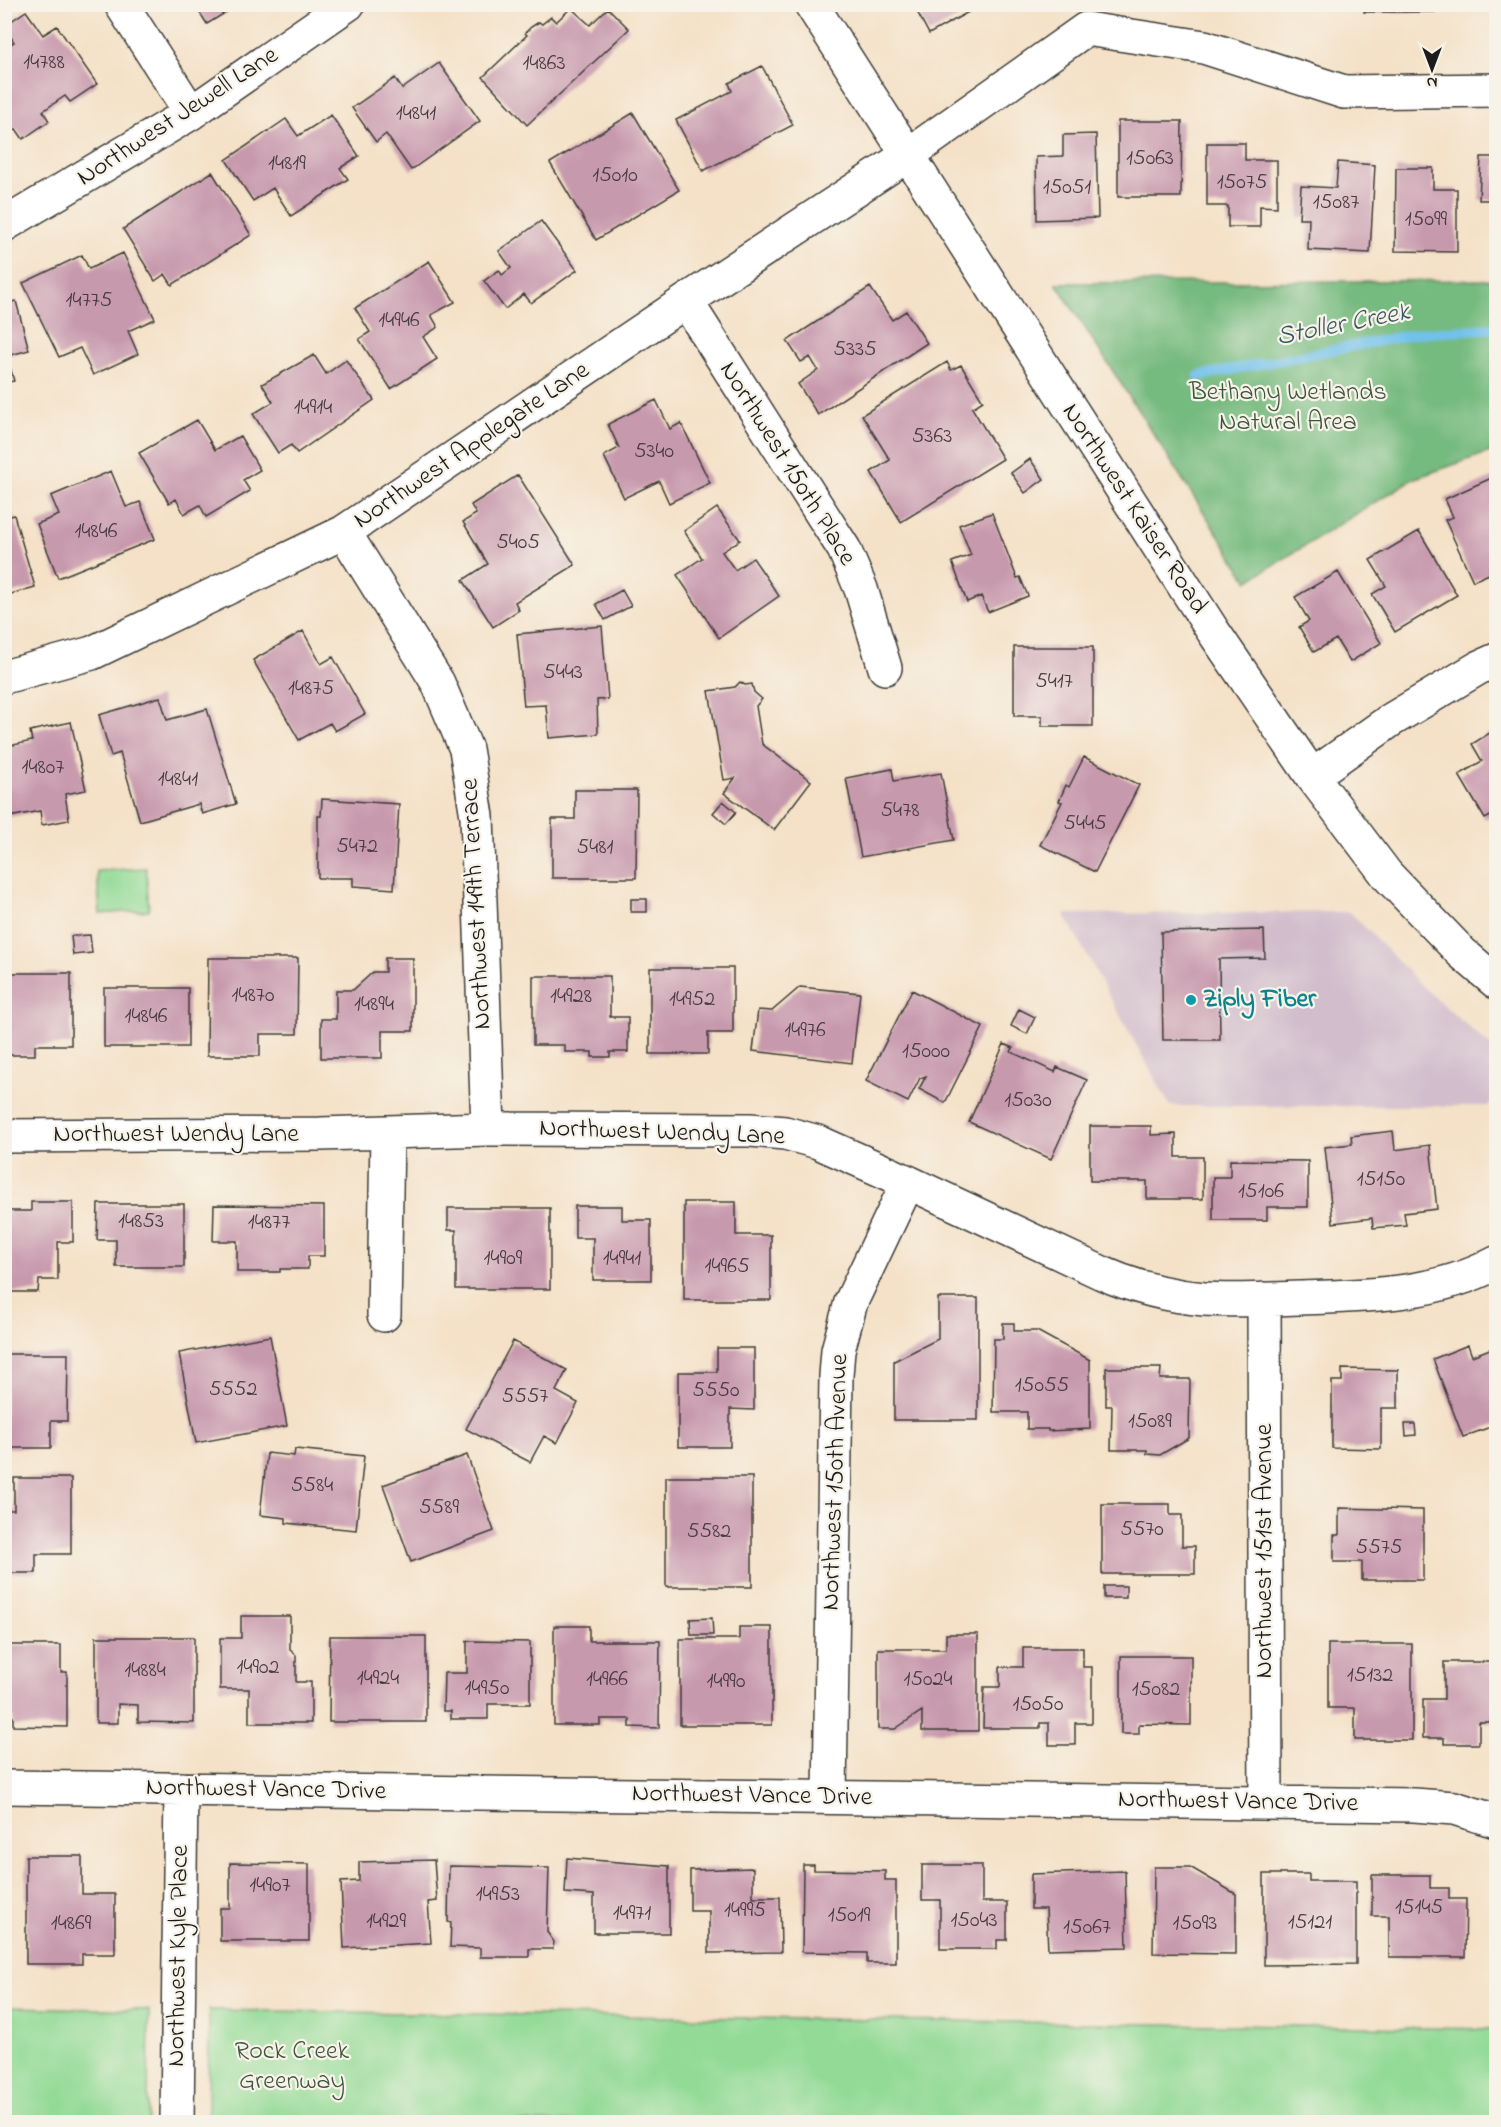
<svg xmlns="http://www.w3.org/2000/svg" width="1501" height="2127" viewBox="0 0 1501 2127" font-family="'Indie Flower',sans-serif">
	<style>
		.industrial { fill: #d1bdcc }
		.green { fill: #92da95; stroke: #577b58; stroke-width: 1.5 }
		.forest { fill: #75ba7e; stroke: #486b4d; stroke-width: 1.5 }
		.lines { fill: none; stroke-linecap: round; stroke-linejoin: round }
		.stream { stroke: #71c1ec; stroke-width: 10 }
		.building { fill: #c799ad }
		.minor-casing { stroke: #3c3a36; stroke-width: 36 }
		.secondary-casing { stroke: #3c3a36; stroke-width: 36 }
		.minor { stroke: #fff; stroke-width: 33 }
		.secondary { stroke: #fff; stroke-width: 33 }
		.culture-dot { fill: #0f9aa8; stroke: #f7f3e8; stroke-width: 2 }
		.labels { text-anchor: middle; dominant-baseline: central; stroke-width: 4.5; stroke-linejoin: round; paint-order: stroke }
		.number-label { font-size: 22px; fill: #473b40 }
		.street-label { font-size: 26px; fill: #1c1c1c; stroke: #f7f3e8 }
		.park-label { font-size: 26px; fill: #3f5540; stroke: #f7f3e8 }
		.culture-label { font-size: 26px; font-weight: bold; fill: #0d838f; stroke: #f7f3e8; text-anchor: start }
		.water-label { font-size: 27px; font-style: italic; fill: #3a5665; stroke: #f7f3e8 }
	</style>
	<rect width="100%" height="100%" fill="#f7f3e8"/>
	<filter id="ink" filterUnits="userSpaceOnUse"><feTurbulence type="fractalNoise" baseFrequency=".0167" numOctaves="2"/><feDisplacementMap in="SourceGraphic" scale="12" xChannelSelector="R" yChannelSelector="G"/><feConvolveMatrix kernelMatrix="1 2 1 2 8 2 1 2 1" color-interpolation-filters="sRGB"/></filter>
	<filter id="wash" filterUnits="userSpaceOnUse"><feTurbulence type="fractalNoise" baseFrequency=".008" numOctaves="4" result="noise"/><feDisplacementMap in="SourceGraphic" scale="24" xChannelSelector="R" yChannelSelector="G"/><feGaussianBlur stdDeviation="1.35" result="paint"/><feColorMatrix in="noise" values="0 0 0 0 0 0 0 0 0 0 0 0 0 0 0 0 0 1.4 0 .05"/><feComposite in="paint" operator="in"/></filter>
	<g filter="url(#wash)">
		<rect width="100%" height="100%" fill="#f4e1c7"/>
		<path class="industrial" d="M1350,912L1423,987L1496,1051V1099L1488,1106H1170L1064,914Z"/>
		<path class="green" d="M146,868L149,910L100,914L97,871Z
			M5,2007L149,2010L148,2122H5Z
			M209,2010L1496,2029V2122H208Z"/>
		<path class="forest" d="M1496,280V450L1413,479L1248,581L1056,283Z"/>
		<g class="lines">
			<path class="stream" d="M1199,376L1420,333L1496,328"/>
		</g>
		<g id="blocks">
			<path class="building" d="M913,4H983L929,34Z
				M1364,4H1435V12H1364Z
				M195,5H238L207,24Z
				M571,8L590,25L608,8L629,29L527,125L483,77L527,35L525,33L531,27L539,22L542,24L551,17L556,22Z
				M26,11L43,35L57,26L97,84L70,102L65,96L43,111L49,121L23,139L16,129L4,137V84L8,82L4,77V48L14,42L4,26Z
				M439,63L480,121L411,170L386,134L376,142L352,108L395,78L402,89Z
				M762,66L793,125L703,171L676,120L732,91L729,83Z
				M633,113L679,190L596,240L550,163Z
				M331,115L359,156L340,168L348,179L291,216L273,188L253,201L226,160L286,119L298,136Z
				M1118,121H1182L1181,197H1118Z
				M1096,134L1098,218L1037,220L1036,157L1063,156V135Z
				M1207,143H1245V160H1277V207L1260,206V227H1228V206H1207Z
				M1481,157H1496V200H1479Z
				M1338,162L1375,165L1370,253L1308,250L1309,218H1299L1301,186L1336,188Z
				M1396,168H1433V189H1457V252L1395,251Z
				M212,172L251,235L172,285L165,274L155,281L123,229Z
				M541,221L577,270L531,303L524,294L505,309L484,281L499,270L502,275L511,268L499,251Z
				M123,253L155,319L128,331L138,354L93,375L80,348L59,357L23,283L82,255L89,269Z
				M429,261L455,302L431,315L438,327L423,337L437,359L391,389L359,339L370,332L355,308Z
				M870,287L892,320L906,311L927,343L818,415L798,384L818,370L810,357L801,362L787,341Z
				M16,301L29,350L7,356L14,381L4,383V304Z
				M314,355L326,374L346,360L374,400L297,453L291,445L278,453L253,414L273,402L262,384Z
				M947,362L951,370L961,365L983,401L972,408L1003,459L901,522L871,472L890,460L862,415Z
				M656,400L670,429L681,423L710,483L669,503L659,481L624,498L604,456L619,448L608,424Z
				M197,420L215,450L240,436L260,470L243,480L250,491L206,517L200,505L184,514L176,499L169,503L139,453Z
				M1030,459L1044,479L1025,493L1011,473Z
				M111,471L126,507L140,502L155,539L58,578L37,524L59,515L51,496Z
				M518,475L575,565L515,602L519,610L493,627L463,580L488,564L463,522L476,514L471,505Z
				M1496,476V571L1473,581L1445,520L1453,517L1445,499Z
				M717,508L740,540L722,552L735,570L753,558L779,596L719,638L677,575L702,558L684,531Z
				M992,513L1017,578L1020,577L1028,596L988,612L981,596L967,602L952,562L971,555L959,525Z
				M14,515L35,587L4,596V518Z
				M1419,531L1457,595L1395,632L1372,594L1386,586L1370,560Z
				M1338,572L1381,643L1350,662L1336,639L1314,652L1299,627L1309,621L1295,597Z
				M622,590L631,606L605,620L596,604Z
				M602,626L608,699L597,700L598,734L549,738L546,705L524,706L517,634Z
				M303,631L321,664L333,657L365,714L335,731L330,723L299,740L253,660Z
				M1014,647H1093V726H1042V716H1014Z
				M740,682L745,685L752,684L754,692L762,699L756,706L762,744L811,781L774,830L724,793L735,778L724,780L709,691L735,687Z
				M160,697L167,720L207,709L236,804L202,814L199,804L140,821L120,753L111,756L99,715Z
				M71,722L86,790L65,794L69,820L42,825L40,811L4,818V747L32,741L30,731Z
				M1496,729V813L1485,819L1459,775L1482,761L1472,744Z
				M1084,757L1139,785L1095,872L1040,845L1062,802L1059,801L1066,785L1069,787Z
				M892,769L894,781L941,773L954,840L861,857L846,778Z
				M575,790H637L636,878H552V819H575Z
				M322,799L399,804L394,889L353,886V878H318V816H321Z
				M723,801L736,812L726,824L713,813Z
				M631,899H647V912H631Z
				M1264,930L1265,958L1219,959L1220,1040H1163L1161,932Z
				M90,935L92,953L73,955L71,936Z
				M208,958H298L297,1034H260V1056H207Z
				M385,958H413V1031H382V1058H321V1019H336V990H353L373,972H385Z
				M650,968H733V1033H708V1054H650Z
				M4,973H71V1045H35V1055H4Z
				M533,976H610V1017H628V1052H610V1057H592V1052H565V1045H533Z
				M800,987L860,993L852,1063L753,1051L758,1010L772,1011Z
				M104,988H188V1047H104Z
				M912,990L983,1027L945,1103L919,1089L926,1076L920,1078L908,1102L866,1081Z
				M1019,1009L1035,1017L1027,1034L1011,1026Z
				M1004,1044L1013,1048L1011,1052L1055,1072L1057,1067L1087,1080L1051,1159L969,1122Z
				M1090,1126H1151V1135L1176,1134V1157H1203V1199H1147V1181H1090Z
				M1393,1131L1395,1150L1430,1145L1437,1209L1404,1213L1406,1225L1373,1228L1372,1218L1333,1223L1325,1147L1352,1144L1351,1136Z
				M1230,1160L1308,1161V1207H1267V1220H1213V1177H1230Z
				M31,1202H73V1242H58V1280H39L38,1292H12V1280H4V1211H31Z
				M684,1202H736V1235H771V1300H684Z
				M98,1204H184V1267H116V1240H97Z
				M214,1205L324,1206V1256H308V1269H280V1272H237V1241H213Z
				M575,1206H622V1220H651V1280H593V1238H575Z
				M448,1208H550V1289H456V1230H448Z
				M938,1298H978V1420H894V1361L938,1339Z
				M1003,1323H1014V1331H1037L1090,1360V1429L1048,1431V1429H1027V1412H993L994,1339H1003Z
				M270,1336L287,1426L196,1443L179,1353Z
				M513,1341L567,1370L556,1391L578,1403L557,1443L544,1436L530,1462L466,1429Z
				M1468,1345L1472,1356L1495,1347L1496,1350V1425L1463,1437L1433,1359Z
				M717,1348H754V1410L730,1409V1447H678V1372H717Z
				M6,1354H68L67,1421H51V1448H4Z
				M1106,1368H1161L1160,1379H1190L1189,1438L1160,1455L1147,1454V1450H1111L1112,1406H1106Z
				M1342,1369L1398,1370V1408H1381V1449L1332,1448V1381H1342Z
				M1405,1424H1415L1416,1435L1406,1436Z
				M295,1449L364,1456L356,1530L286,1523V1518L260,1515L267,1453L294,1456Z
				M467,1455L494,1531L411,1562L383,1485Z
				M666,1477H752V1587H666Z
				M14,1478H71V1554H36V1573H4V1510H14Z
				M1102,1504H1170V1515H1182V1546H1195V1574H1102Z
				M1339,1508L1423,1510V1580H1362V1562H1334V1535H1339Z
				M1104,1586H1126V1598H1104Z
				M241,1616H290V1650L296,1655V1682H311V1723H249V1689H220V1638H241Z
				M712,1618L713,1635H691L690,1619Z
				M554,1626H589V1641H660L659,1728L630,1727V1719H600V1725H554Z
				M739,1627H772V1725H680V1639H739Z
				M946,1634H978V1731H922V1711L895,1729H878V1649H946Z
				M330,1636H426V1722H329Z
				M96,1637H194V1723L138,1722V1705L118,1704V1723H96Z
				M467,1641L530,1642V1704H488V1719H451V1711H443L444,1673H467Z
				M1328,1644H1412V1740H1355V1708H1328Z
				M4,1645H61V1672H67V1727L13,1726V1717H4Z
				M1023,1648H1083V1667H1092V1723H1075V1745H1049V1723H1040V1728H983L984,1687H1000V1667H1023Z
				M1121,1656H1191V1725L1139,1724V1734H1121Z
				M1444,1662H1496V1722H1479V1744H1444V1738H1423V1699H1444Z
				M26,1856H82V1894H115V1954H82V1964H26Z
				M567,1858L669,1866V1933H594V1895L565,1893Z
				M434,1860L437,1901L428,1902L431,1943L344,1948L341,1882L359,1881V1862Z
				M230,1863L309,1864V1941H220V1908H230Z
				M803,1865H814V1870L885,1871V1880H896V1963H867V1953L802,1952Z
				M922,1865H982V1902H1007V1940H997V1949H940V1900H922Z
				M449,1866L549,1868L547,1932L554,1942L553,1949H529V1957H480V1948L450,1947L451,1923L448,1922Z
				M1154,1867H1190L1236,1894V1954L1153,1953Z
				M753,1868V1897H780L781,1952L709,1953V1911H690V1870Z
				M1125,1871L1127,1947L1048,1949L1046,1909H1031V1874Z
				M1264,1874H1309V1881H1356V1964L1264,1965Z
				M1372,1875H1430V1888H1449V1899H1466L1465,1957H1389V1916H1372Z"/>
		</g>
	</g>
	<g filter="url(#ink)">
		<use href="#blocks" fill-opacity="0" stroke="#3c3a36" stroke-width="1.5"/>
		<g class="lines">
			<defs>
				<path id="minor" d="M121,4L191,113
					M4,225L191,113L348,4
					M686,301L844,549L861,589L885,668
					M344,532L438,683L466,749L477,816L488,1129
					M4,677L92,653L344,532L686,301L908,155L1086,29L1204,47L1344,92L1496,90
					M1312,776L1391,720L1480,667L1496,660
					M4,1136L320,1134L488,1129L750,1130L785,1133L818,1142L908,1182L1102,1273C1134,1287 1169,1296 1204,1299C1235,1301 1268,1299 1300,1298C1366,1296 1437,1295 1496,1263
					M1264,1299L1266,1802
					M384,1315L387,1133
					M4,1787L1414,1805L1454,1808L1496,1821
					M830,1796L836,1376L838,1350L851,1302L908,1182
					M177,2122L181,1789"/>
				<path id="secondary" d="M811,4L1213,631L1312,776L1387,875L1462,953L1496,982"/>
			</defs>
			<use href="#minor" class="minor-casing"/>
			<use href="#secondary" class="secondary-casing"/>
			<use href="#minor" class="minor"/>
			<use href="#secondary" class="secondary"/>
		</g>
	</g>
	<circle class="culture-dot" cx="1191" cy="1000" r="6"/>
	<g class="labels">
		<g class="number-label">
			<text x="44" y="63">14788</text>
			<text x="544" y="64">14863</text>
			<text x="416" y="114">14841</text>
			<text x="1150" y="159">15063</text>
			<text x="287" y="164">14819</text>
			<text x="615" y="176">15010</text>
			<text x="1242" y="183">15075</text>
			<text x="1067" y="188">15051</text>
			<text x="1336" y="203">15087</text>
			<text x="1426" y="220">15099</text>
			<text x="89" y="301">14775</text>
			<text x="399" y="321">14946</text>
			<text x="855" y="350">5335</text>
			<text x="313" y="408">14914</text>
			<text x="932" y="437">5363</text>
			<text x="654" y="452">5340</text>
			<text x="96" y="532">14846</text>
			<text x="518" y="543">5405</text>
			<text x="563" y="673">5443</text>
			<text x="1054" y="682">5417</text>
			<text x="311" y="689">14875</text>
			<text x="43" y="768">14807</text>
			<text x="178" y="780">14841</text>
			<text x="900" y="811">5478</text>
			<text x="1085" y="824">5445</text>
			<text x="357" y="847">5472</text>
			<text x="595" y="848">5481</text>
			<text x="253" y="996">14870</text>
			<text x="571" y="997">14928</text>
			<text x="692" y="1000">14952</text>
			<text x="374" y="1005">14894</text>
			<text x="146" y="1017">14846</text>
			<text x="805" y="1031">14976</text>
			<text x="926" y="1052">15000</text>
			<text x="1028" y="1101">15030</text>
			<text x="1381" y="1180">15150</text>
			<text x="1261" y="1192">15106</text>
			<text x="141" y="1222">14853</text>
			<text x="269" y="1223">14877</text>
			<text x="503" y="1259">14909</text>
			<text x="622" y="1259">14941</text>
			<text x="727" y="1267">14965</text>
			<text x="1042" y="1386">15055</text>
			<text x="233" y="1390">5552</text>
			<text x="716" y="1391">5550</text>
			<text x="525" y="1397">5557</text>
			<text x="1150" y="1422">15089</text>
			<text x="312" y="1486">5584</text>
			<text x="439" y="1508">5589</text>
			<text x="1142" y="1530">5570</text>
			<text x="709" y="1532">5582</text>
			<text x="1379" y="1548">5575</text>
			<text x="258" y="1668">14902</text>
			<text x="145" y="1671">14884</text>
			<text x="1370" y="1676">15132</text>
			<text x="378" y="1679">14924</text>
			<text x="607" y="1680">14966</text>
			<text x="928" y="1680">15024</text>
			<text x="726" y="1682">14990</text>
			<text x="487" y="1689">14950</text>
			<text x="1156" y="1690">15082</text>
			<text x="1038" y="1705">15050</text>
			<text x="270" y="1886">14907</text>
			<text x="498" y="1895">14953</text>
			<text x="1419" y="1908">15145</text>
			<text x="745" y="1911">14995</text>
			<text x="632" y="1914">14971</text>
			<text x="849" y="1916">15019</text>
			<text x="974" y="1921">15043</text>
			<text x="386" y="1922">14929</text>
			<text x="1310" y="1923">15121</text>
			<text x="71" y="1924">14869</text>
			<text x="1195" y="1924">15093</text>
			<text x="1087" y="1928">15067</text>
		</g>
		<g class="street-label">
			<text transform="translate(178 117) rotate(-33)">Northwest Jewell Lane</text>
			<text transform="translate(472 446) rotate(-34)">Northwest Applegate Lane</text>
			<text transform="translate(787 464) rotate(58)">Northwest 150th Place</text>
			<text transform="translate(1134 509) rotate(57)">Northwest Kaiser Road</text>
			<text transform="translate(477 904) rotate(-93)">Northwest 149th Terrace</text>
			<text transform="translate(662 1133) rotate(2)">Northwest Wendy Lane</text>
			<text x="176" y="1135">Northwest Wendy Lane</text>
			<text transform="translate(836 1482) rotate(-88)">Northwest 150th Avenue</text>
			<text transform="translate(1265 1551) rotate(-90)">Northwest 151st Avenue</text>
			<text transform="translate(266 1790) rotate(1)">Northwest Vance Drive</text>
			<text transform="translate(752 1796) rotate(1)">Northwest Vance Drive</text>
			<text transform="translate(1238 1802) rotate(1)">Northwest Vance Drive</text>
			<text transform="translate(179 1956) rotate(-89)">Northwest Kyle Place</text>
		</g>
		<g class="park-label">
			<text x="1288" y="393">Bethany Wetlands<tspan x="1288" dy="30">Natural Area</tspan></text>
			<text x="292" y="2052">Rock Creek<tspan x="292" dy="30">Greenway</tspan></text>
		</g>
		<g class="culture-label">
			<text x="1203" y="1000">Ziply Fiber</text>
		</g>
		<g class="water-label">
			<text transform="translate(1343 325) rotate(-11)">Stoller Creek</text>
		</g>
	</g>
	<rect width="1501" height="2127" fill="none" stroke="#f7f3e8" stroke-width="24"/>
	<g transform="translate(1432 69) rotate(180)" stroke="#f7f3e8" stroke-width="4.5" paint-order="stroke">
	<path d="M0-4.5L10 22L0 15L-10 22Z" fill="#1c1c1c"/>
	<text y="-9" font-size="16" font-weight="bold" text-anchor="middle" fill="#1c1c1c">N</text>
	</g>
</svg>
